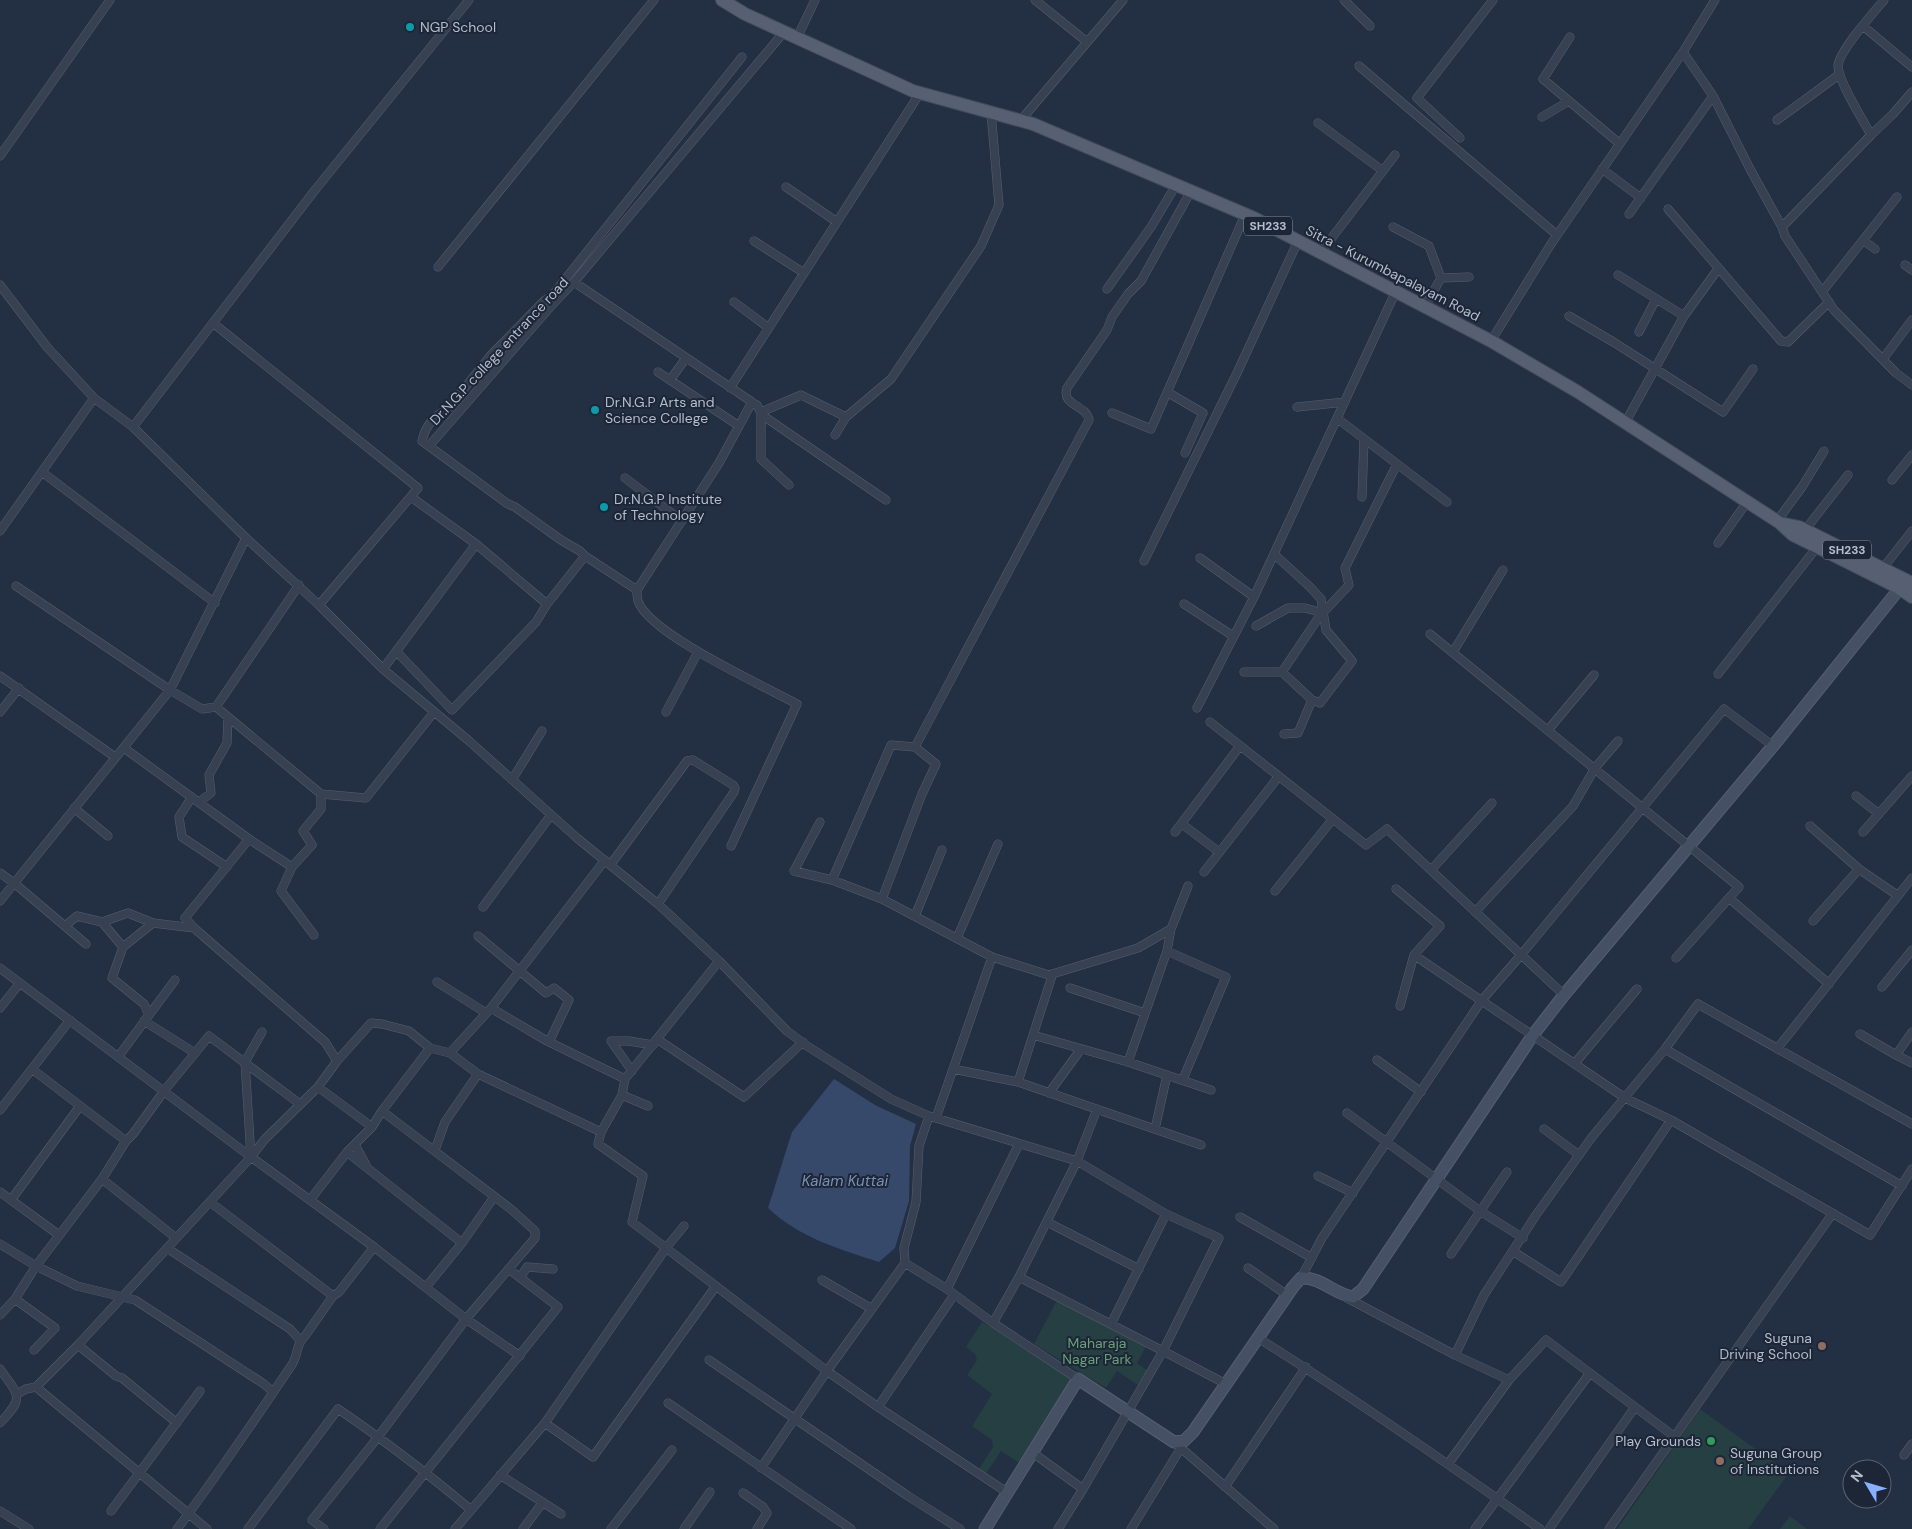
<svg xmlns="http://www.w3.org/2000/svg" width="1912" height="1529" viewBox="0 0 1912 1529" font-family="'DM Sans',sans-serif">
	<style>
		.green { fill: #263f43 }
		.water { fill: #36496b }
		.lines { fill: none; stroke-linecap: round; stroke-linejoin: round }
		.street-casing { stroke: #565f6f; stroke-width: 9 }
		.secondary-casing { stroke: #565f6f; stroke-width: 13 }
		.primary-casing { stroke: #424a5b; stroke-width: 14 }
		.street { stroke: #384152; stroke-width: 8 }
		.secondary { stroke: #465065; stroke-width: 11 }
		.primary { stroke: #566072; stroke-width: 12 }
		.culture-dot { fill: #0f9aa8; stroke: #1d2637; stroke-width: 2 }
		.education-dot { fill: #8d6e63; stroke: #1d2637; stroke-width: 2 }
		.leisure-dot { fill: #2e9e5b; stroke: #1d2637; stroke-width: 2 }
		.labels { text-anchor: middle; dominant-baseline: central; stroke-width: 4; stroke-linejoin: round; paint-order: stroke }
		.shield { fill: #1d2637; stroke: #87909f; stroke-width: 1 }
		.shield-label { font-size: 12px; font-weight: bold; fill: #b5bdcc }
		.poi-label { font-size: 14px; fill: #b5bdcc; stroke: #1d2637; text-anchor: start }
		.street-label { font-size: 14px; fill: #b5bdcc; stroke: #1d2637 }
		.park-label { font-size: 14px; fill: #6a9f79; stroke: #1d2637 }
		.water-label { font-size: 15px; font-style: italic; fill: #7a90b6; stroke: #1d2637 }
	</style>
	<rect width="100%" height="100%" fill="#232f43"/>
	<path class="green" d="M1057,1300L1147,1345L1137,1363L1147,1370L1138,1385L1117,1371L1106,1388L1034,1344Z
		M982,1322L1074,1380L1021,1464L1001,1451L986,1474L979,1469L993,1447L992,1440L972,1426L992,1394L967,1375L977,1360L975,1354L966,1347Z
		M1700,1409L1789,1473L1748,1529H1617Z
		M1790,1516L1807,1529H1780Z"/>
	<path class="water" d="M834,1079L875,1105L916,1124L910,1146L909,1201L895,1248L879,1262C839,1249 800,1238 768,1208L792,1132Z"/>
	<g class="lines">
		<defs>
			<path id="street" d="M1035,0L1087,42
				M1344,0L1370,26
				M1715,0L1683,52L1713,96L1750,169L1782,227L1785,236L1834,310L1896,373L1912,385
				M1863,26L1912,67
				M1570,37L1543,79L1620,144
				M797,38L815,0
				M1359,66L1557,235
				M1542,117L1569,101
				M1021,120L1123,0
				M1777,120L1840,74
				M1318,123L1383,171
				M1871,135L1893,114L1912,92
				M1460,138L1417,98L1493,0
				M0,156L110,0
				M1602,169L1641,198
				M786,187L837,222
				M1668,209L1781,341L1788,342L1829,302
				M1629,214L1713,96
				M1393,227L1429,246L1441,278L1469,277
				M1782,227L1871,135C1863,120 1838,81 1838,66C1839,51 1873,13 1884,0
				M1863,240L1875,249
				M754,241L804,273
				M1321,252L1395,155
				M1905,265L1912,270
				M438,267L654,0
				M1618,275L1684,316
				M574,282L752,402L719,463L637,590C637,593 637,598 638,601C649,634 764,686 797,704L731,846
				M0,285L47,347L94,398L133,427L246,538
				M1107,289L1151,227L1176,185
				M1822,292L1897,197
				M734,302L769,328
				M1425,306L1441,278
				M1569,316L1615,343L1723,412L1753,369
				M213,323L418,488L319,605
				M1639,332L1656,299
				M1491,341L1551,244L1683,52
				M1883,359L1912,320
				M658,372L739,426
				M670,380L686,358
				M730,388L920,93
				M1167,392L1203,413L1185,453
				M751,402L757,405L762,415L886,500
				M1297,407L1345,402
				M1112,413L1151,429L1245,215
				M1338,419L1447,502
				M1625,423L1684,316L1718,269
				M133,427L315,190L469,0
				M835,435L846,417L891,379L981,246L999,205L991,112
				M429,446L551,306L574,282L784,32
				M42,472L215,603
				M625,478L682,521
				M1892,480L1912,455
				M789,485L761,459V412L801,395L846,417
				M411,497L476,544L547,604
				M1362,497L1364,439
				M1777,521L1802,487L1824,451
				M1805,530L1848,475
				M0,531L94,398
				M1718,543L1747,502
				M1274,554L1310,587L1321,599L1326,630L1352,661L1320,703L1312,700L1298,733L1284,734
				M1200,558L1254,597
				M1144,561L1237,373L1298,241
				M1883,568L1912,531
				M16,586L170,690L202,709L216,707L321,794
				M637,590L585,556L580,551L561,540L515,507L508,504L422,441C425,427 434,415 447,410L490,356L545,300L551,297L742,57
				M1184,604L1233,636
				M1256,626L1288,608H1305L1323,613
				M1430,634L1739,887L1729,898
				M396,651L452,710L536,622L547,604L585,556
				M1453,652L1503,570
				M383,669L476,544
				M1244,672H1282L1312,700
				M1282,672L1319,617L1349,585L1345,568L1397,464
				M1718,674L1817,547
				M0,676L115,757
				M216,707L299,585
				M1197,708L1254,597L1396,291
				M0,712L19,688
				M666,712L698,652
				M1210,722L1366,845L1387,829L1564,995
				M1548,730L1594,675
				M124,748L249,839L292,867
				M512,780L542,731
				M1856,796L1879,814
				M192,797L179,817L182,837L227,867
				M199,802L211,793L209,775L227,743L228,717
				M74,808L108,836
				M820,822L794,871L832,880L882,899L992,957L1052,976L1018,1082L1201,1145
				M1182,824L1219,852
				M1810,826L1859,869L1897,895
				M1175,832L1240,746
				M1863,832L1912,776
				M611,864L687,761L693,760L733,785L735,788L734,792L658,904
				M1431,870L1492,803
				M1204,872L1279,776
				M0,873L14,883L86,944
				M832,880L891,745L915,747L1089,420C1086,404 1061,406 1067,388L1107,330L1112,317L1128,294L1141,281L1191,191
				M1396,889L1440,926L1414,955L1400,1006
				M1275,891L1332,820
				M882,899L922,794L936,764L915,747
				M0,901L170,690L246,538L319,605L383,669L468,740L577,838L658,904L719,961L787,1031L807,1046L891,1099L929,1116L1077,1161L1166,1214L1219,1238L1163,1351L1226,1384
				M483,907L551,815
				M1475,912L1573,806L1595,768L1618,741
				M915,916L942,850
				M1813,921L1859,869
				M102,922L123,947
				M65,926L77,916L102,922L128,913L153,923L194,928L325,1042L337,1061
				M196,930L185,918L249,839
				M314,935L281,891L292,867L312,845L303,831L321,809V794L366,798L434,712
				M478,936L546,993L554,988L569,1000L549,1042
				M957,938L998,844
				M1167,951L1226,977L1183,1079
				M1414,955L1625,1098L1671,1120L1870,1235L1912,1169
				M1676,958L1729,898L1829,984
				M0,968L251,1157
				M1049,975L1138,948L1171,929L1188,886
				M437,982L486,1013
				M1882,987L1912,950
				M1070,988L1145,1013
				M0,1008L20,983
				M491,1008L547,1041L625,1079
				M149,1015L144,1004L112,978L123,947L153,923
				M144,1021L195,1053
				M1912,1032L1896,1055L1912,1063
				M1860,1034L1896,1055
				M1033,1035L1128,1062L1211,1090
				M657,1039L744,1097L803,1042
				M1665,1049L1902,1186
				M1777,1049L1912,878
				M450,1053L491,1008L605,860
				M118,1057L175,980
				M1377,1060L1421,1092
				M1128,1062L1167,951L1171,929
				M1575,1063L1637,989
				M32,1069L126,1141
				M953,1069L1018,1082
				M632,1071L611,1041H629L653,1045
				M318,1087L372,1127
				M1049,1093L1081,1049
				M622,1095L648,1106
				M0,1110L70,1020
				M1347,1113L1480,1211L1523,1238
				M929,1116L919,1146L916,1202L904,1248L905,1263L947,1289
				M936,1118L992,957
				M1155,1129L1167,1075
				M1544,1129L1579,1155
				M1019,1144L947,1289L993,1323L1078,1379
				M355,1145L366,1165
				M435,1150L445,1122L478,1074
				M347,1152L372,1127L382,1111L430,1048L450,1053L478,1074L601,1132
				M251,1157L265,1139L318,1087L337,1061L371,1023L382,1024L409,1031L430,1048
				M251,1157L245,1062L262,1032
				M1318,1176L1353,1193
				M102,1179L176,1238
				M0,1192L59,1235
				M11,1200L80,1106
				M310,1200L347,1152L462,1243L426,1287
				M210,1202L333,1296
				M1240,1217L1312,1258
				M1047,1222L1139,1269
				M684,1226L666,1248L827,1371L878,1407L1008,1493
				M462,1243L494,1197
				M0,1244L36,1266L77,1286L135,1300L264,1384L273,1392
				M167,1248L290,1329L300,1340
				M1514,1252L1561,1282L1671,1120
				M1451,1254L1507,1172
				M1248,1268L1287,1295
				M1019,1277L1163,1351L1083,1489L1033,1453
				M520,1278L527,1267L553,1269
				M1301,1278L1322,1238L1482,1000L1521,955L1724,709L1773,746
				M822,1280L872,1309
				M1347,1298L1455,1355L1484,1295L1536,1215L1592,1137L1665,1049L1698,1004L1912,1124
				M15,1299L55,1328L34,1350
				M0,1315L15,1299L36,1266L102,1179L126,1141L133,1134L164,1091L209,1036L300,1104
				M993,1323L1019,1277L1077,1161L1097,1109
				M1111,1324L1166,1214
				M1258,1338C1354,1398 1447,1463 1540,1529
				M78,1345L116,1376L122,1378L177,1423
				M1455,1355L1509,1380L1546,1340L1635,1407L1549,1529
				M709,1360L908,1496L960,1529
				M0,1369C19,1396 25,1397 0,1423
				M36,1387L207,1529
				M17,1394L26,1389L36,1387L78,1345L251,1157L374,1247L466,1319L520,1356
				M668,1403L851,1529
				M878,1407L954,1295
				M1635,1407L1675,1437
				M545,1423L593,1457L716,1286
				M1174,1442L1274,1529
				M1904,1455L1912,1444
				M1448,1464L1509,1380
				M761,1468L827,1371L905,1263
				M500,1475L561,1514
				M1225,1487L1306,1367
				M743,1493L763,1507L767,1513L757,1529
				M0,1511L29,1529
				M111,1511L200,1391
				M177,1529C217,1476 254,1421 291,1366C298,1357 296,1343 305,1336L333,1296L339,1292L374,1247
				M248,1529L338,1409C384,1440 428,1474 470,1509
				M324,1529L312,1520L378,1437L466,1319L535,1238V1231L512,1210L382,1111
				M380,1529L558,1307L509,1269
				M455,1529L545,1423L666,1248L632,1222L643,1176L598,1144L601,1132L622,1095L625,1079L719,961
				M523,1529L543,1502
				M611,1529L672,1450
				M684,1529L710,1492
				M1058,1529L1083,1489
				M1131,1529L1181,1448
				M1475,1529L1590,1373
				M1609,1529L1833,1213"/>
			<path id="secondary" d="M985,1529L1078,1379L1174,1442L1184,1441L1193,1432L1293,1287L1301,1278C1321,1277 1334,1294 1353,1297L1363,1289L1533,1035L1564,995L1773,746L1904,583"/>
			<path id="primary" d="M722,0L745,14L913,91L1033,124L1254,218L1491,341L1578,392L1780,523L1799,527L1912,583
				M1780,523L1793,535L1899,588L1912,597"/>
		</defs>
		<use href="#street" class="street-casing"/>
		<use href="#secondary" class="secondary-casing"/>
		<use href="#primary" class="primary-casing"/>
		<use href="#street" class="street"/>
		<use href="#secondary" class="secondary"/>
		<use href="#primary" class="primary"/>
	</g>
	<g class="culture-dot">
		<circle cx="410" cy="27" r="5"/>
		<circle cx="595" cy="410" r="5"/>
		<circle cx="604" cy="507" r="5"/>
	</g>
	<g class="education-dot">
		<circle cx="1822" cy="1346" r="5"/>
		<circle cx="1720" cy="1461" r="5"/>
	</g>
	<circle class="leisure-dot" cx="1711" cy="1441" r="5"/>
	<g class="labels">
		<g class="shield">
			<rect x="1244" y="216.5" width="48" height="19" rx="4"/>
			<rect x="1823" y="540.5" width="48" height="19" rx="4"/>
		</g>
		<g class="shield-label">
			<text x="1268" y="226">SH233</text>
			<text x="1847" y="550">SH233</text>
		</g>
		<g class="poi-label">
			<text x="420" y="27">NGP School</text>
			<text x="605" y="402">Dr.N.G.P Arts and<tspan x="605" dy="16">Science College</tspan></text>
			<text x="614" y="499">Dr.N.G.P Institute<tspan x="614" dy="16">of Technology</tspan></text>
			<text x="1812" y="1338" text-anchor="end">Suguna<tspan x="1812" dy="16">Driving School</tspan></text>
			<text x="1701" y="1441" text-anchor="end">Play Grounds</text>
			<text x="1730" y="1453">Suguna Group<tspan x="1730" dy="16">of Institutions</tspan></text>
		</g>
		<g class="street-label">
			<text transform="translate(1393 273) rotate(27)">Sitra - Kurumbapalayam Road</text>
			<text transform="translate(499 351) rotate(-47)">Dr.N.G.P college entrance road</text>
		</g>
		<g class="park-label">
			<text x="1097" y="1343">Maharaja<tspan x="1097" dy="16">Nagar Park</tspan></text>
		</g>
		<g class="water-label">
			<text x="845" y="1181">Kalam Kuttai</text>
		</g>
	</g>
	<g transform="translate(1867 1484) rotate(308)"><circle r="24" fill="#1d2637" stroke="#5a6273"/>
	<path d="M0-4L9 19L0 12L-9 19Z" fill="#87b0ff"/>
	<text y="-8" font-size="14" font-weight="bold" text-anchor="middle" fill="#b5bdcc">N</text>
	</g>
</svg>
